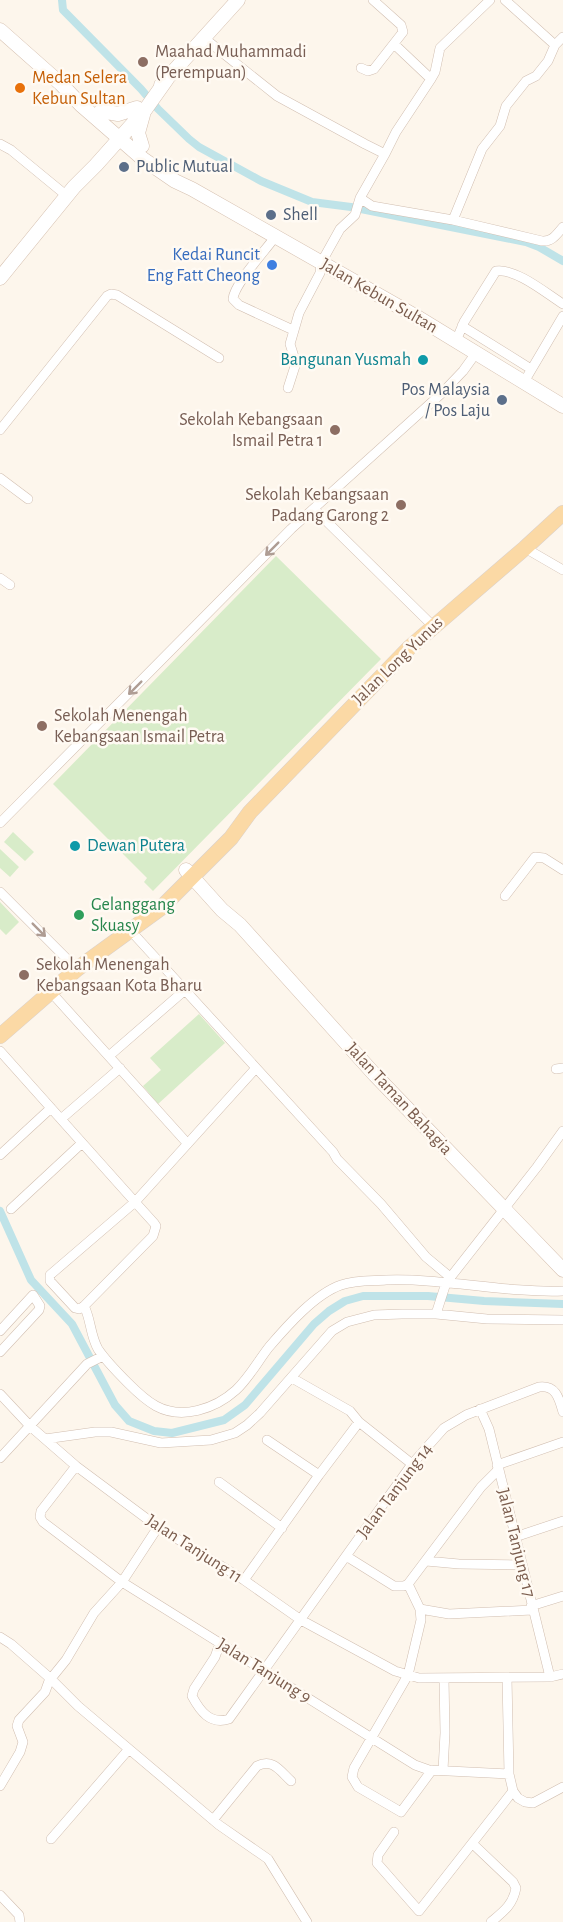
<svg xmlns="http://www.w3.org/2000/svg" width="563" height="1922" viewBox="0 0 563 1922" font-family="'Alegreya Sans',sans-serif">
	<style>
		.green { fill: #d8ecc9 }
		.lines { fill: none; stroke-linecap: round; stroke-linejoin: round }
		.canal { stroke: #bfe3e8; stroke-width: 8 }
		.street-casing { stroke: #d1beb0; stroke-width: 10 }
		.secondary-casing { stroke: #d6c0b0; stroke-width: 15 }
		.primary-casing { stroke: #dad1cd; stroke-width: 16 }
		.street { stroke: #fff; stroke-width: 9 }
		.secondary { stroke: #fff; stroke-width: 14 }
		.primary { stroke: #fbd9a5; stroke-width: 15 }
		.oneway { stroke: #af9d94 }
		.education-dot { fill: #8d6e63; stroke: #fffaf3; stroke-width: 2 }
		.food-dot { fill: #e8710a; stroke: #fffaf3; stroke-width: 2 }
		.service-dot { fill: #5c6f8a; stroke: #fffaf3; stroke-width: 2 }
		.shop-dot { fill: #3f7fe0; stroke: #fffaf3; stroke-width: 2 }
		.culture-dot { fill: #0f9aa8; stroke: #fffaf3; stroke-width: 2 }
		.leisure-dot { fill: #2e9e5b; stroke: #fffaf3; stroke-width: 2 }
		.labels { text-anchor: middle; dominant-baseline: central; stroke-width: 5; stroke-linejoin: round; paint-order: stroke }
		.education-label { font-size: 18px; fill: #785e54; stroke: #fffaf3; text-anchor: start }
		.food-label { font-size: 18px; fill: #c56008; stroke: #fffaf3; text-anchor: start }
		.service-label { font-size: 18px; fill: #4e5e75; stroke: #fffaf3; text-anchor: start }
		.shop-label { font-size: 18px; fill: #366cbe; stroke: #fffaf3; text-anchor: end }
		.street-label { font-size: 18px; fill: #7a5c4d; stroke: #fffaf3 }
		.culture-label { font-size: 18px; fill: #0d838f; stroke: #fffaf3; text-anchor: end }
		.leisure-label { font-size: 18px; fill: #27864d; stroke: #fffaf3; text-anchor: start }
	</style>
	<rect width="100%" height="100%" fill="#fdf6ec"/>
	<path class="green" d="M276,556L381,659L153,891L144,882L147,878L53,784Z
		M13,832L34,852L25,861L4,842Z
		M0,849L19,867L10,877L0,868Z
		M0,902L19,922L6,935L0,929Z
		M199,1014L225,1043L158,1104L143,1086L161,1070L150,1058Z"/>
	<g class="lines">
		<path class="canal" d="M62,0L63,10L141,89L158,109L189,139L199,147L261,181L312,202L351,207L526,242L539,247L563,261
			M0,1211L31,1280L72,1324L115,1405L129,1421L154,1431L172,1433L224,1420L245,1405L314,1324L329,1311L345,1301L363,1296H428L484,1301L563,1304"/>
		<defs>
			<path id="street" d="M505,0L555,45
				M204,38L277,96L365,144L385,154L396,132L431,79L435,72L440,48L490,0
				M394,44L431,79
				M361,68L368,71L374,69L403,32L401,25L373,0
				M0,144L11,150L67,196
				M360,198L372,206L453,220L542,241C552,242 556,235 563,227
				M453,220L482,149L500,126L506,106L526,81L536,76L548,61L555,45L563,37
				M275,237C265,251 234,284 233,299L239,305L293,330
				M462,326L531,369
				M456,341L464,322L496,271C516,268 547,294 563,304
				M524,382L563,316
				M288,388L296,363L290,344L299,313L320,273L321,263L340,229L355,215L360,198L385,154
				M0,430L107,296L111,294L117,295L219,358
				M0,478L28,499
				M314,509L433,626
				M525,548L563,570
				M0,578L10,585
				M0,823L291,529L442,393L463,371L476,353
				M0,892L77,969
				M505,896L535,857L544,858L563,870
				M130,930L333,1152L337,1159L381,1204L426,1257L450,1277
				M50,991L187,1143
				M0,1051L135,1202L154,1223L156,1226L153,1236L84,1306L79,1309L75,1308L50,1281V1275L135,1202L256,1068
				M109,1056L185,990
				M556,1069L563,1068
				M61,1119L120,1068
				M0,1155L51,1108
				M11,1209L82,1143
				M84,1306C91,1319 90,1335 98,1349C106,1361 117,1372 128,1383C137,1392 145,1400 156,1406C182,1420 215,1409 236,1390C249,1378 258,1361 269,1347C287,1326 315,1294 341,1285C355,1280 371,1281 386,1280C445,1278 504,1293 563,1291
				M436,1314L446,1283L537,1167L563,1131
				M0,1331L33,1295L40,1306L39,1310L0,1352
				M292,1378L350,1411L359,1422L412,1464
				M0,1394L30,1426L76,1466L158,1527L244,1580L301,1620L395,1671L419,1678L550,1677L563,1674
				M480,1409L489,1429L550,1677
				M45,1439L95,1432H111L161,1443L211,1440L235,1433L247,1425L260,1413L332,1331L347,1322L374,1315L402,1314H436L487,1319L563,1320
				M267,1440L319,1475
				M0,1458L87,1364L103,1356
				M497,1465L563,1442
				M76,1466L41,1511L40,1517L43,1522L122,1582L415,1765L429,1770L509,1774
				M219,1482L282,1528
				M515,1537L563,1521
				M346,1556L394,1586H404L408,1584
				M426,1561L459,1564L522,1565
				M244,1580L319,1475L359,1422
				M408,1584L420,1609L421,1620L408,1675L354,1768L352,1777L358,1787L401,1812L432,1770
				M408,1584L481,1487L497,1471L498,1467
				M531,1606L563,1596
				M420,1609L449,1614L532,1610
				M0,1637L11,1644L51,1679L78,1706L219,1825L268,1859L307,1922
				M220,1643L215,1657L194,1689L192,1696C200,1711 210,1725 229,1719L412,1464L444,1428L466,1415L539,1387C556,1385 559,1398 563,1412
				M507,1678L509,1774L513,1791L518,1798L525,1802L533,1803L563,1787
				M443,1770L445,1733L444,1678
				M0,1786L20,1752L23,1742L17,1726L19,1720L45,1692L49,1681L66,1660L94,1613L122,1582L158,1527
				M213,1820L257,1766C273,1758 280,1771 291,1781
				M394,1832L378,1855L377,1863L419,1911
				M51,1839L129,1749
				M473,1844L513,1882L516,1888C513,1905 503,1912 491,1922
				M0,1895L19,1915L20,1922
				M419,1911L513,1791"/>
			<path id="secondary" d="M0,30L61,84L81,105L143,159L175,181L192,189L417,317L563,406
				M161,85L238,0
				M101,111L118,114L137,108
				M142,146L138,133L143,115
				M0,278L74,187L96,165L145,110L167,79
				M186,870L222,910L240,925L375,1075L563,1270"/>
			<path id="primary" d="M0,1036L77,969L161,908L231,838L250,812L409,648L525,548L563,513"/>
		</defs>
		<use href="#street" class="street-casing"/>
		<use href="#secondary" class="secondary-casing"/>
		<use href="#primary" class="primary-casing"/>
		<use href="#street" class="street"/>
		<use href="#secondary" class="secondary"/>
		<use href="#primary" class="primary"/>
	</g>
	<defs><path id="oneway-shaft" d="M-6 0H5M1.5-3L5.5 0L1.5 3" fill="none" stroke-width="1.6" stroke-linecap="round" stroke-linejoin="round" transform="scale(1.5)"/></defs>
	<g class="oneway">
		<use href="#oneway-shaft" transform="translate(272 549) rotate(135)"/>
		<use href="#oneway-shaft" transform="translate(135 688) rotate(135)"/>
		<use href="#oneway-shaft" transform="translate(39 930) rotate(45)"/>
	</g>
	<g class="education-dot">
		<circle cx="143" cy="62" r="6"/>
		<circle cx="335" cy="430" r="6"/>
		<circle cx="401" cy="505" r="6"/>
		<circle cx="42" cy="726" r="6"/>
		<circle cx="24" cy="975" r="6"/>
	</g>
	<circle class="food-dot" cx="20" cy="88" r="6"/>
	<g class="service-dot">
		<circle cx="124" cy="167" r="6"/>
		<circle cx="271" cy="215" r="6"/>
		<circle cx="502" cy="400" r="6"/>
	</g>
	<circle class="shop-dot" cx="272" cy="265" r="6"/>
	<g class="culture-dot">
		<circle cx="423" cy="360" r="6"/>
		<circle cx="75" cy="846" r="6"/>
	</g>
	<circle class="leisure-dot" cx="79" cy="915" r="6"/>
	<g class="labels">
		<g class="education-label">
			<text x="155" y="52">Maahad Muhammadi<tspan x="155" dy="21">(Perempuan)</tspan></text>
			<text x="323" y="420" text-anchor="end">Sekolah Kebangsaan<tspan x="323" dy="21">Ismail Petra 1</tspan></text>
			<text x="389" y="495" text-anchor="end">Sekolah Kebangsaan<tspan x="389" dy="21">Padang Garong 2</tspan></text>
			<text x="54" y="716">Sekolah Menengah<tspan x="54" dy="21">Kebangsaan Ismail Petra</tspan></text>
			<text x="36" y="965">Sekolah Menengah<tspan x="36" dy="21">Kebangsaan Kota Bharu</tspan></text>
		</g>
		<g class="food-label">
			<text x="32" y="78">Medan Selera<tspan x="32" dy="21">Kebun Sultan</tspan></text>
		</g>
		<g class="service-label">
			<text x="136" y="167">Public Mutual</text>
			<text x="283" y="215">Shell</text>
			<text x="490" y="390" text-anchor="end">Pos Malaysia<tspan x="490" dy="21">/ Pos Laju</tspan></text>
		</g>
		<g class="shop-label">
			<text x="260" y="255">Kedai Runcit<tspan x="260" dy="21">Eng Fatt Cheong</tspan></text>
		</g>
		<g class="street-label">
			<text transform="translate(379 296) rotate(30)">Jalan Kebun Sultan</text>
			<text transform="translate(398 661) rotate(-44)">Jalan Long Yunus</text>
			<text transform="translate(399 1099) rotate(47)">Jalan Taman Bahagia</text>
			<text transform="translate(395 1491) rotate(-53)">Jalan Tanjung 14</text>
			<text transform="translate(516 1543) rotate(76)">Jalan Tanjung 17</text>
			<text transform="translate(194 1549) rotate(33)">Jalan Tanjung 11</text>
			<text transform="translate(264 1671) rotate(32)">Jalan Tanjung 9</text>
		</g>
		<g class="culture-label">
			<text x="411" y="360">Bangunan Yusmah</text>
			<text x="87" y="846" text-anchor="start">Dewan Putera</text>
		</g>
		<g class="leisure-label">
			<text x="91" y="905">Gelanggang<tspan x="91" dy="21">Skuasy</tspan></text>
		</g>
	</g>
</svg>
